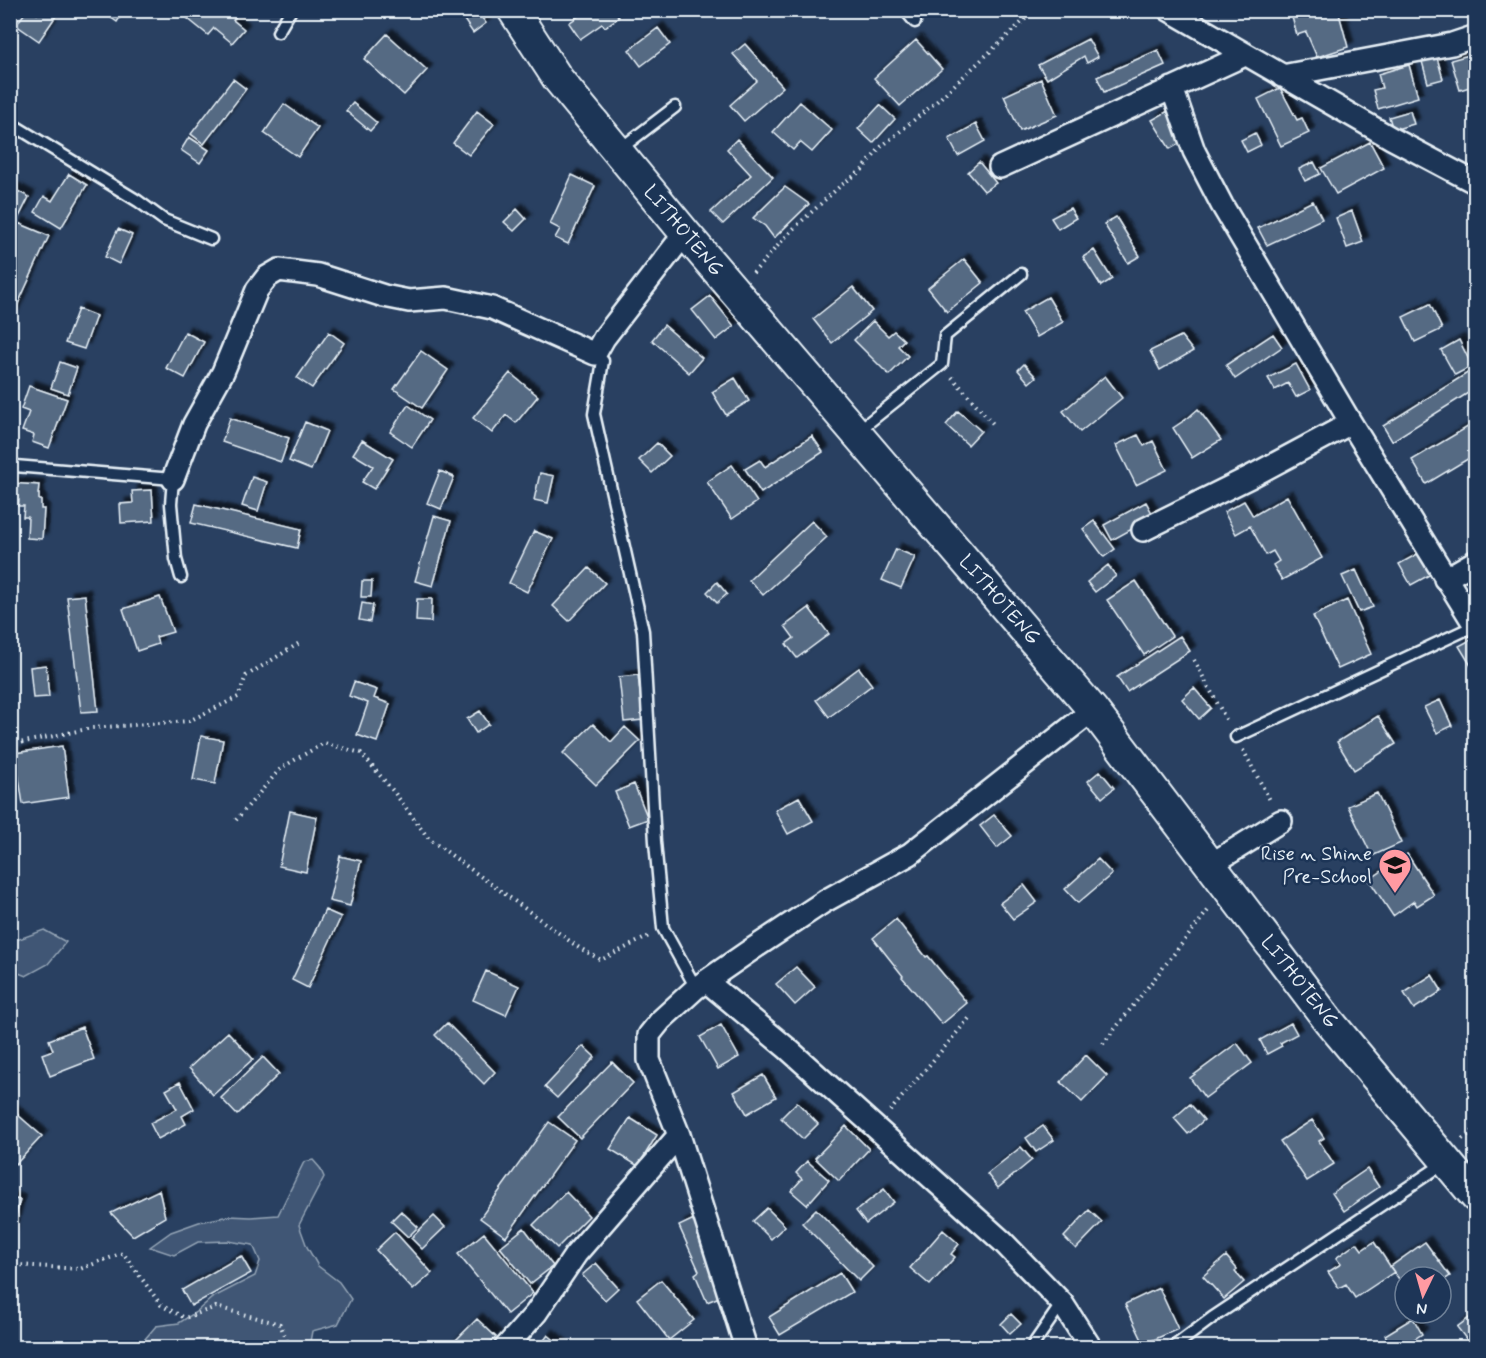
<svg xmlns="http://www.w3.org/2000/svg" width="1486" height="1358" viewBox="0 0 1486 1358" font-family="Mynerve,sans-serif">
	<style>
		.green { fill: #415774; stroke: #94a4b6; stroke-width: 1.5 }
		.building { fill: #556a83; stroke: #e8f1f8; stroke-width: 1.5; filter: url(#shadow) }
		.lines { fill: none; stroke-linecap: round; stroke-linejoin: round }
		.lane-casing { stroke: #e8f1f8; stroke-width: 15 }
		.street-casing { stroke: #e8f1f8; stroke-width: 26 }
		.secondary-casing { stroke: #e8f1f8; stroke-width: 34 }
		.path { stroke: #e8f1f8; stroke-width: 4; stroke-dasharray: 1.5 4.5; stroke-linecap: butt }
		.lane { stroke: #1d3557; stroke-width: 10 }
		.street { stroke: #1d3557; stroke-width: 21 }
		.secondary { stroke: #1d3557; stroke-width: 30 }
		.labels { text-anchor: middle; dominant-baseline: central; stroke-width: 5; stroke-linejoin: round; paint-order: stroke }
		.street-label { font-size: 20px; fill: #e8f1f8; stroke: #1d3557 }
		.poi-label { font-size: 20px; fill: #e8f1f8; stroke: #1d3557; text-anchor: end }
	</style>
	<defs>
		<filter id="shadow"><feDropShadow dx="5.5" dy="-5.5" stdDeviation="1.5" flood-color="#0009"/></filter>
	</defs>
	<rect width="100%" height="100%" fill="#294061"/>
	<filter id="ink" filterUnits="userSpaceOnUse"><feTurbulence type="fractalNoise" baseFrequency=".0167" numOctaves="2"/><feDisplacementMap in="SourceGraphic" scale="12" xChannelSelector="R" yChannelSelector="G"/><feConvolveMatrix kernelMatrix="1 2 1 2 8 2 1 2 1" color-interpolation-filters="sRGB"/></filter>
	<g filter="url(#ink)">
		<path class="green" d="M44,930L66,942L48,964L26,976L11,970V942Z
			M313,1160L320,1168L324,1177L299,1225L307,1247L318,1266L339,1282L351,1299L338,1324L312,1331L309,1347H243L230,1340L201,1347H148L145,1339L156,1326L179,1323L196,1312L212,1298L255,1276L260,1261L253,1245L228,1241L198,1242L174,1255L150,1247L171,1232L199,1222L229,1216L251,1217L278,1215L304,1162Z"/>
		<path class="building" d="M27,10H32L37,14L39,10H60L39,41L16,25Z
			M100,10H125L117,22Z
			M186,10H237L239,12L233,20L244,29L232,43L214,28L208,35L182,14Z
			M459,10H476L486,23L473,33L458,11Z
			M587,10H614L619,17L605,27L602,24L580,39L569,23Z
			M1290,10H1338L1348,47L1317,57L1306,32L1297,35Z
			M658,28L670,44L641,66L629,50Z
			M387,34L427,70L404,95L364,59Z
			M1088,39L1098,57L1087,63L1084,56L1047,79L1038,65Z
			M916,40L942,69L900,106L874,78Z
			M745,44L783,87L744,121L730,105L757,81L733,54Z
			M1158,50L1165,65L1104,92L1097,77Z
			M1476,53V85L1460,90L1451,60Z
			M1436,54L1443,79L1428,83L1421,58Z
			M1409,65L1418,97L1378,109L1373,90L1382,88L1378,74Z
			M233,79L246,89L204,144L191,134Z
			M1041,79L1057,115L1020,131L1004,96Z
			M1280,88L1297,120L1302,118L1309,133L1281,146L1258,99Z
			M800,102L832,130L812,152L800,142L793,150L773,132Z
			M353,103L377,123L370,131L346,111Z
			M284,104L318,128L298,157L264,133Z
			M880,105L895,119L873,143L858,129Z
			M477,111L494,124L469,155L453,143Z
			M1168,111L1186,140L1170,149L1152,120Z
			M1410,111L1414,124L1393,130L1389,117Z
			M976,124L985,141L958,156L949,139Z
			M1255,133L1261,145L1247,152L1241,140Z
			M189,137L209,150L200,163L181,150Z
			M737,139L773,177L723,224L711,212L751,175L727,149Z
			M1370,142L1384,168L1336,194L1321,168Z
			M979,162L996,183L984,191L968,172Z
			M1314,162L1320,174L1305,181L1299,169Z
			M69,174L87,185L61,228L35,212L44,196L52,201Z
			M572,175L595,186L568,244L555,238L560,229L550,224Z
			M785,187L809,204L774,238L765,226L753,218Z
			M12,188L29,197L18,219L10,216V191Z
			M1313,201L1322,219L1267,245L1258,228Z
			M1070,208L1076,218L1058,229L1051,218Z
			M517,209L526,219L514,231L504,222Z
			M1352,211L1363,242L1347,248L1336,218Z
			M1116,217L1140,256L1128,263L1104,224Z
			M18,223L49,236L12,317L10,316V240Z
			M118,229L132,235L119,264L105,257Z
			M1094,250L1112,279L1101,286L1083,257Z
			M964,259L983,283L947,312L928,288Z
			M853,287L872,311L832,343L813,319Z
			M710,296L734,326L716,340L692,310Z
			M1048,297L1063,322L1037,337L1022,312Z
			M1430,304L1442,329L1415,342L1403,317Z
			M78,309L96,316L84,349L65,343Z
			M873,321L888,336L894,331L904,340L898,346L908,356L889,375L854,340Z
			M664,325L702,358L689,373L652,340Z
			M185,332L204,342L185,378L166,368Z
			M329,332L344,343L312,388L297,378Z
			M1273,334L1282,347L1235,379L1226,365Z
			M1181,336L1193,351L1160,370L1150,351Z
			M1459,340L1472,366L1455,375L1441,350Z
			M421,351L448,370L422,408L394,389Z
			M60,362L77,368L68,394L51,388Z
			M1024,364L1036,377L1029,383L1018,370Z
			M1296,364L1310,390L1296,397L1288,383L1275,390L1268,378Z
			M1469,372L1476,382V388L1392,441L1383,426Z
			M510,373L538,396L516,423L506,415L492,433L473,418Z
			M1105,376L1122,398L1080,432L1063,411Z
			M735,378L749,401L726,415L712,392Z
			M29,386L67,399L49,448L32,442L34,435L22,431L29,412L21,409Z
			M408,405L430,420L412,447L390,432Z
			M1198,409L1221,440L1192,458L1173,428L1188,418Z
			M958,411L981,431L968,445L946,425Z
			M230,418L289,438L281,462L222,442Z
			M305,422L327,431L311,470L289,461Z
			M1476,422V454L1426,484L1412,460Z
			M1138,435L1144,446L1153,441L1167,470L1136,485L1116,445Z
			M812,436L823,452L761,493L745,469L760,460L765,467Z
			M362,440L393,459L374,489L362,482L373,466L353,454Z
			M657,443L670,456L652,473L639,460Z
			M732,465L757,502L732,519L707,482Z
			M440,471L454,477L441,509L427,503Z
			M540,473L554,476L548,503L534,500Z
			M252,477L267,482L258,511L242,506Z
			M10,483L39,485L38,494H39V500H41V509H44L42,539L27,538L28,517H23L24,506H18L19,500L10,499Z
			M152,490L154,521L121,523L120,504L133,503L132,491Z
			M1287,496L1322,558L1282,580L1273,565L1279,561L1273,551L1266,555L1250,526L1236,534L1224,512L1244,501L1253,516Z
			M1146,502L1154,517L1112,540L1104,525Z
			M196,504L301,529L297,548L191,523Z
			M434,516L451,521L433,586L415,581Z
			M812,521L827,537L763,595L749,580Z
			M1094,521L1115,549L1104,557L1083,529Z
			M534,531L553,539L527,592L509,583Z
			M896,549L915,557L901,588L882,580Z
			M1421,552L1433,573L1411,585L1399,564Z
			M1108,565L1116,576L1095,592L1087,582Z
			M589,568L605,583L569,621L553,606Z
			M1356,570L1373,607L1359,612L1342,576Z
			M362,581H372L371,597H361Z
			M1136,581L1172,636L1144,655L1107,600Z
			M717,582L727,594L717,603L707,592Z
			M85,595L98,711L81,712L67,597Z
			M160,597L173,632L156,637L158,644L137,651L123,609Z
			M417,599H432L431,622L416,621Z
			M1347,600L1371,654L1338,669L1313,616Z
			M362,603L373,605L370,622L359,620Z
			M809,608L829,634L797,658L786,644L794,638L785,626Z
			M1180,636L1190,651L1127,692L1117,677Z
			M1476,637V674L1459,646Z
			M46,665L49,697L33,698L30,667Z
			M859,668L872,685L829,717L816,700Z
			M638,675L643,720L624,722L619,677Z
			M354,682L377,690L374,698L390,704L377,742L357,735L368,703L349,696Z
			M1194,688L1211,708L1199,719L1182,699Z
			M1440,700L1452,726L1437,733L1424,707Z
			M480,711L489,724L476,733L467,719Z
			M1378,716L1396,744L1354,770L1337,742Z
			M593,724L611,742L625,727L640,741L596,785L563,753Z
			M201,736L223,740L215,784L193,780Z
			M62,746L69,797L23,804L15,753Z
			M1100,771L1114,788L1102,798L1088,781Z
			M634,784L648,819L629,826L615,792Z
			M1377,793L1401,843L1372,856L1348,806Z
			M799,797L813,821L788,834L775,810Z
			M290,811L317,817L306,872L279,866Z
			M994,815L1012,836L997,848L980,826Z
			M1407,854L1434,895L1417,906L1414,901L1393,916L1369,880Z
			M340,856L361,861L350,906L329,901Z
			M1098,859L1112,874L1078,903L1065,889Z
			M1024,885L1037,902L1013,919L1000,903Z
			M325,910L341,917L308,988L292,980Z
			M896,919L926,957L928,956L967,1003L942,1024L902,977L903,976L873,938Z
			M796,967L815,987L795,1005L776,984Z
			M486,971L519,986L506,1015L473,1000Z
			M1432,975L1442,991L1414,1009L1404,993Z
			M447,1023L495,1072L484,1084L435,1035Z
			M1291,1023L1297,1034L1280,1043L1282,1046L1267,1054L1260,1040Z
			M721,1025L739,1057L718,1069L700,1037Z
			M82,1027L94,1059L50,1076L42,1054L53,1050L49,1040Z
			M228,1032L253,1059L213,1095L189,1068Z
			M1237,1043L1252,1063L1205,1098L1190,1078Z
			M583,1046L595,1057L557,1098L545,1087Z
			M1086,1055L1107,1076L1082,1102L1061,1082Z
			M263,1057L279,1074L237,1115L221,1098Z
			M612,1062L633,1083L580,1138L558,1117Z
			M763,1075L776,1097L747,1114L734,1092Z
			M180,1082L194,1109L182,1116L186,1124L158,1139L150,1123L177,1109L166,1090Z
			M797,1102L818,1124L803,1139L781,1118Z
			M1190,1104L1204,1120L1188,1134L1174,1118Z
			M10,1108L42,1136L16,1164L10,1159Z
			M630,1118L657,1135L638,1166L610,1149Z
			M1312,1120L1324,1138L1319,1141L1334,1164L1307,1181L1280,1141Z
			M549,1122L575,1140L506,1237L480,1218Z
			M846,1126L869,1149L839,1181L815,1158Z
			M1043,1126L1054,1140L1036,1152L1026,1138Z
			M1021,1147L1032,1160L998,1188L987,1174Z
			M807,1161L829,1180L807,1205L791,1191L802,1179L796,1173Z
			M1367,1169L1379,1187L1344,1211L1332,1193Z
			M884,1189L894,1202L866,1224L856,1211Z
			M159,1190L165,1217L133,1236L111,1213Z
			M566,1192L589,1216L557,1248L533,1225Z
			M10,1198L20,1200L10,1238Z
			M767,1208L785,1226L771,1239L753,1221Z
			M816,1209L873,1267L859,1281L802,1223Z
			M1089,1210L1102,1222L1076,1249L1064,1237Z
			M401,1211L418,1227L408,1237L391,1221Z
			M434,1216L445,1227L422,1249L411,1238Z
			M696,1218L716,1263L708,1266L722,1296L707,1302L695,1274L699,1271L679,1226Z
			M524,1228L553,1266L530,1284L500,1247Z
			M943,1230L959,1244L951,1254L955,1257L930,1285L910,1268Z
			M395,1232L432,1273L413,1290L376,1250Z
			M484,1233L533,1293L507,1314L458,1254Z
			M1374,1242L1394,1272L1355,1298L1346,1284L1339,1288L1328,1272L1341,1264L1336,1258L1357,1243L1362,1250Z
			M1425,1242L1450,1276L1441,1282V1277H1405V1287L1390,1267Z
			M241,1256L251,1273L191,1306L182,1290Z
			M1226,1256L1237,1269L1235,1272L1244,1282L1224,1299L1203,1276Z
			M596,1263L618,1288L605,1300L582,1275Z
			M840,1273L852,1292L780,1335L769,1317Z
			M661,1280L694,1320L669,1340L637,1299Z
			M1159,1288L1178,1329L1144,1344L1125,1304Z
			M1476,1313V1340L1470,1344L1457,1327Z
			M1011,1314L1021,1324L1010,1334L1001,1324Z
			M1413,1318L1422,1334L1401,1348H1392L1385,1335Z
			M477,1319L496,1337L485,1348H448Z
			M548,1335L563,1347L538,1348Z"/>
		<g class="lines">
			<defs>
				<path id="lane" d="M905,10L915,22
					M278,32L291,10
					M10,123L138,201L164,220L211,239
					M620,149L675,107
					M595,354L603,361L594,414L643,631L655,842L663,928L696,988
					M858,431L942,364L945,336L1021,274
					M15,466L173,479L171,504L176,559L181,577
					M1236,737L1474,626
					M1031,1348L1062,1303
					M1172,1348L1212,1318L1446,1162"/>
				<path id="street" d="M1169,10L1391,138L1476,183
					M1282,76L1452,44L1476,36
					M1172,88L1194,151L1222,205L1351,423L1476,627
					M1000,167L1245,55
					M173,479L194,424L223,372L257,290L267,277L279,270L318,275L384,296L409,301L446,298L492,308L595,354L604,338L685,233
					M1143,530L1250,477L1351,423
					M1445,579L1476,561
					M1210,865L1281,821
					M706,981L788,1049L1003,1242L1062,1303L1091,1348
					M679,1135L746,1348
					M505,1348L536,1313L576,1254L679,1135L649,1060V1035L661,1020L696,988L748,952L825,901L910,854L1093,710"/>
				<path id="secondary" d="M513,10L558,79L685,233L1093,710L1328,1020L1476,1197"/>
			</defs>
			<use href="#lane" class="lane-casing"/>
			<use href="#street" class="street-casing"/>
			<use href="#secondary" class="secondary-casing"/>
			<path class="path" d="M753,273L792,230L839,187L862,170L881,147L936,102L1035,10
				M952,377L995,426
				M1194,660L1228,723
				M10,745L92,728L189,721L238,697L246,676L301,642
				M1243,750L1271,802
				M236,820L281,768L324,743L361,753L394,792L429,839L578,947L601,960L649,936
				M1103,1044L1210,908
				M890,1111L971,1016
				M1462,1139L1476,1129
				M10,1268L19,1265L80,1269L123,1253L161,1305L185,1318L216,1307L280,1324L290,1348"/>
			<use href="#lane" class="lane"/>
			<use href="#street" class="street"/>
			<use href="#secondary" class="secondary"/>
		</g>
	</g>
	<defs>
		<symbol id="school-pin" viewBox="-11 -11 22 30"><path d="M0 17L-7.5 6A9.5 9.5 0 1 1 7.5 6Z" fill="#ff9aa2" stroke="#1d3557"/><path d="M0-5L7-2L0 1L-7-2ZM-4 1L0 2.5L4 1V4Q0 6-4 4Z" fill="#111"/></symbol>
	</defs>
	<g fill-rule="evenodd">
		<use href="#school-pin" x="1376" y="846" width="38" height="52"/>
	</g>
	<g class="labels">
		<g class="street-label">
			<text transform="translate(683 231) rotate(50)">LITHOTENG</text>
			<text transform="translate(999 600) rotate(49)">LITHOTENG</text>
			<text transform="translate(1299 982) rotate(52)">LITHOTENG</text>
		</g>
		<g class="poi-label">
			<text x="1372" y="854">Rise n Shine<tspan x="1372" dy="23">Pre-School</tspan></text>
		</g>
	</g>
	<rect width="1486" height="1358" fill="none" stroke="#1d3557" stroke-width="36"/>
	<rect x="18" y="18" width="1450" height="1322" fill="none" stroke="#e8f1f8" stroke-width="2" filter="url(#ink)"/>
	<g transform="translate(1423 1295) rotate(185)"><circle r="28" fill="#1d3557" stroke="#6e8097" stroke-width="1.5"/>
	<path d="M0-4.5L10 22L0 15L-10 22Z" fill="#ff9aa2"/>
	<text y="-9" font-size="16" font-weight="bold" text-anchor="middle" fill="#e8f1f8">N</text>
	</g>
</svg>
